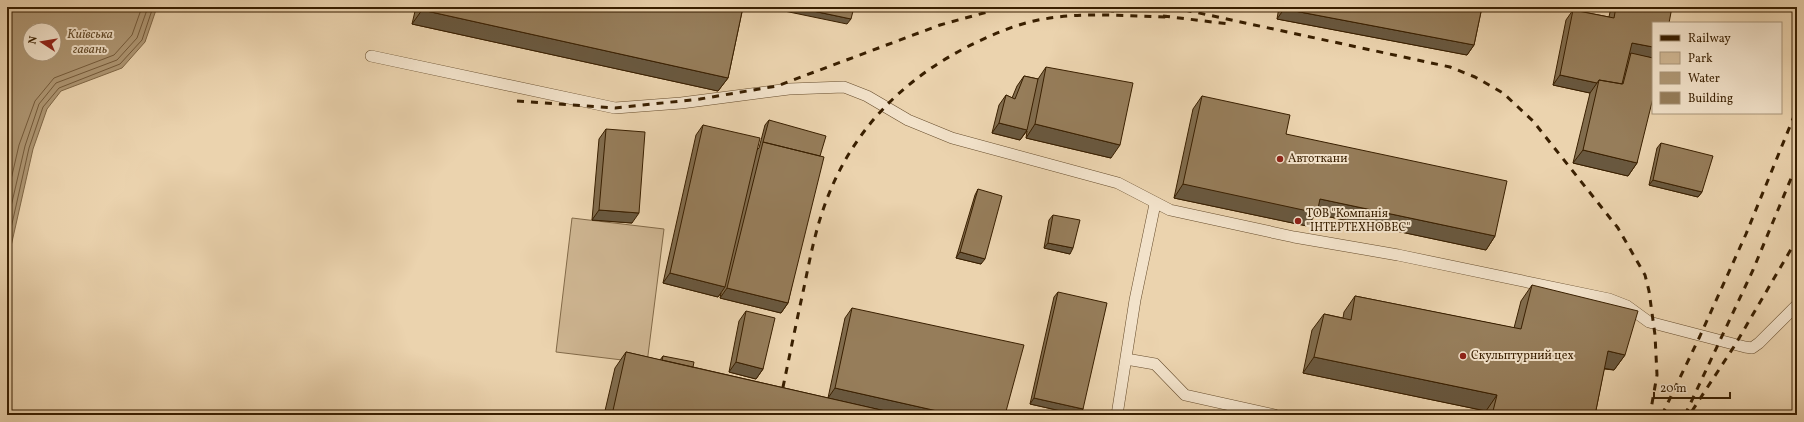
<svg xmlns="http://www.w3.org/2000/svg" width="1804" height="422" viewBox="0 0 1804 422" font-family="Vollkorn,serif">
	<style>
		.green { fill: #cdb490; stroke: #836a48 }
		.water { fill: #ae9673; stroke: #7f6645; fill-rule: evenodd }
		.lines { fill: none; stroke-linecap: round; stroke-linejoin: round }
		.shore { stroke: #745a3a; stroke-width: 1 }
		.service-casing { stroke: #664c2c; stroke-width: 12 }
		.service { stroke: #f2e2ca; stroke-width: 11 }
		.rail { stroke: #391f00; stroke-width: 3; stroke-dasharray: 7 7; stroke-linecap: butt }
		.wall { fill: #816c4d; stroke: #391f00 }
		.shaded-wall { fill: #69583f; stroke: #391f00 }
		.building { fill: #967d5a; stroke: #391f00 }
		.poi-dot { fill: #8f2418; stroke: #f2e2ca; stroke-width: 1.5 }
		.labels { text-anchor: middle; dominant-baseline: central; stroke-width: 4; stroke-linejoin: round; paint-order: stroke }
		.poi-label { font-size: 12px; fill: #391f00; stroke: #f2e2ca; text-anchor: start }
		.water-label { font-size: 13px; font-style: italic; fill: #624928; stroke: #f2e2ca }
	</style>
	<rect width="100%" height="100%" fill="#ebd3ae"/>
	<filter id="stains"><feTurbulence type="fractalNoise" baseFrequency=".005" numOctaves="4"/><feColorMatrix values="0 0 0 0 .2 0 0 0 0 .09 0 0 0 0 .02 0 0 0 .5 -.17"/></filter>
	<radialGradient id="worn" r=".72"><stop offset=".6" stop-color="#630" stop-opacity="0"/><stop offset="1" stop-color="#630" stop-opacity=".3"/></radialGradient>
	<path class="green" d="M572,218L664,229L647,363L556,352Z"/>
	<path class="water" d="M7,7H157L145,42L122,68L61,91L47,109L33,149L7,264ZM30,30H54V54H30Z"/>
	<g class="lines">
		<path class="shore" d="M7,197L19,145L35,101L54,78L114,55L132,35L142,7
			M7,224L25,146L39,104L56,83L117,60L137,38L148,7
			M7,246L29,148L43,107L59,88L120,64L142,40L153,7"/>
		<defs>
			<path id="service" d="M371,56L615,108L681,103L789,89L844,87L867,96L908,120L952,138L1118,183L1170,210L1294,237L1398,255L1609,299L1627,306L1649,322L1745,347L1752,348L1759,343L1797,305
				M1126,359L1155,364L1185,395L1275,415
				M1117,415L1135,300L1155,204"/>
		</defs>
		<use href="#service" class="service-casing"/>
		<use href="#service" class="service"/>
		<path class="rail" d="M1069,7L1114,11
			M1171,7L1450,67L1475,77L1503,93L1533,121L1618,228L1645,275L1649,291L1655,335L1657,375L1650,415
			M1163,16L1229,24
			M517,101L615,108L700,99L777,86L940,25L998,9L1017,7
			M1692,411L1735,345L1797,239
			M777,415C786,374 794,333 803,292C809,264 814,235 824,207C851,130 904,77 977,42C998,32 1020,23 1044,19C1084,12 1128,16 1169,17
			M1662,415L1700,336L1746,234L1797,109
			M1685,415L1753,270L1797,164"/>
	</g>
	<path class="wall" d="M416,7H743L728,78L718,91L412,24Z
		M1279,7H1482L1474,45L1467,55L1277,19Z
		M1611,7H1672L1653,23L1637,163L1628,176L1573,163L1590,93L1553,85L1566,20L1573,10L1609,17Z
		M1046,67L1111,158L1026,138L1027,131L1020,140L992,133L999,105L1006,95L1012,98L1017,86L1024,76L1038,79Z
		M1202,96L1286,134L1495,236L1486,250L1316,214L1307,226L1174,198L1193,109Z
		M769,120L820,156L788,303L781,313L720,298L721,293L718,297L663,283L696,135L703,125L757,150L759,148L765,125Z
		M606,129L632,223L592,220L599,139Z
		M1661,143L1702,192L1698,197L1649,185L1657,148Z
		M978,189L981,264L956,258L975,195Z
		M1053,215L1070,254L1044,248L1049,220Z
		M1532,285L1625,355L1614,370L1604,369L1595,415H1485L1486,411L1303,373L1312,330L1324,314L1343,318L1344,312L1355,296L1514,328L1521,301Z
		M1058,292L1083,409L1079,415L1030,404L1054,297Z
		M852,308L1005,415H604L615,368L626,352L660,360L663,356L693,367L828,398L845,318Z
		M746,311L763,369L756,379L729,372L739,321Z"/>
	<path class="shaded-wall" d="M765,7H794L851,19L847,24Z
		M1284,9L1474,45L1467,55L1277,19Z
		M422,10L728,78L718,91L412,24Z
		M1632,43L1653,47V58L1625,53Z
		M1560,75L1597,83L1590,93L1553,85Z
		M999,123L1027,130L1020,140L992,133Z
		M1035,124L1120,145L1111,158L1026,138Z
		M1583,150L1637,163L1628,176L1573,163Z
		M1653,180L1702,192L1698,197L1649,185Z
		M1183,184L1320,199L1495,236L1486,250L1316,214L1307,226L1174,198Z
		M599,210L639,213L632,223L592,220Z
		M1048,243L1073,248L1070,254L1044,248Z
		M960,252L985,259L981,264L956,258Z
		M670,273L725,287L718,297L663,283Z
		M727,288L788,303L781,313L720,298Z
		M1608,351L1625,355L1614,370L1597,367Z
		M1314,357L1497,395L1486,411L1303,373Z
		M736,362L763,369L756,379L729,372Z
		M835,388L955,415H903L828,398Z
		M1034,398L1083,409L1079,415L1030,404Z"/>
	<path class="building" d="M422,7H743L728,78L422,10Z
		M794,7H854L851,19Z
		M1284,7H1482L1474,45L1284,9Z
		M1616,7H1672L1669,23H1653V47L1632,43L1622,84L1599,80L1597,83L1560,75L1573,10L1614,18Z
		M1631,53L1653,58V98L1637,163L1583,150L1599,80L1623,84Z
		M1046,67L1133,83L1120,145L1035,124Z
		M1024,76L1038,79L1027,130L999,123L1006,95L1015,99Z
		M1202,96L1290,115L1286,134L1507,181L1495,236L1320,199L1317,213L1183,184Z
		M769,120L826,136L820,156L763,142Z
		M703,125L760,138L725,287L670,273Z
		M606,129L645,132L639,213L599,210Z
		M763,142L824,157L788,303L727,288Z
		M1661,143L1713,156L1702,192L1653,180Z
		M978,189L1002,196L985,259L960,252Z
		M1053,215L1080,220L1073,248L1048,243Z
		M1532,285L1638,311L1625,355L1608,351L1595,415H1492L1497,395L1314,357L1324,314L1351,320L1355,296L1521,329Z
		M1058,292L1107,303L1083,409L1034,398Z
		M852,308L1024,345L1005,415H955L835,388Z
		M746,311L775,318L763,369L736,362Z
		M626,352L903,415H612Z
		M663,356L694,362L693,367L662,360Z"/>
	<g class="poi-dot">
		<circle cx="1280" cy="159" r="4"/>
		<circle cx="1298" cy="221" r="4"/>
		<circle cx="1463" cy="356" r="4"/>
	</g>
	<g class="labels">
		<g class="poi-label">
			<text x="1288" y="159">Автоткани</text>
			<text x="1306" y="214">ТОВ "Компанія<tspan x="1306" dy="14">"ІНТЕРТЕХНОВЕС"</tspan></text>
			<text x="1471" y="356">Скульптурний цех</text>
		</g>
		<g class="water-label">
			<text x="90" y="35">Київська<tspan x="90" dy="15">гавань</tspan></text>
		</g>
	</g>
	<rect width="1804" height="422" fill="none" stroke="#ebd3ae" stroke-width="24"/>
	<rect x="8" y="8" width="1788" height="406" fill="none" stroke="#391f00" stroke-width="2"/>
	<rect x="12" y="12" width="1780" height="398" fill="none" stroke="#391f00"/>
	<rect x="1652" y="22" width="130" height="92" fill="#f2e2ca" stroke="#a89479"/>
	<rect x="1660" y="35" width="20" height="6" fill="#391f00" stroke="#a89479"/>
	<text x="1688" y="42" font-size="12" fill="#391f00">Railway</text>
	<rect x="1660" y="52" width="20" height="12" fill="#cdb490" stroke="#a89479"/>
	<text x="1688" y="62" font-size="12" fill="#391f00">Park</text>
	<rect x="1660" y="72" width="20" height="12" fill="#ae9673" stroke="#a89479"/>
	<text x="1688" y="82" font-size="12" fill="#391f00">Water</text>
	<rect x="1660" y="92" width="20" height="12" fill="#967d5a" stroke="#a89479"/>
	<text x="1688" y="102" font-size="12" fill="#391f00">Building</text>
	<g transform="translate(42 42) rotate(282)"><circle r="19" fill="#f2e2ca" stroke="#a89479"/>
	<path d="M0-3L7 15L0 10L-7 15Z" fill="#8f2418"/>
	<text y="-6" font-size="11" font-weight="bold" text-anchor="middle" fill="#391f00">N</text>
	</g>
	<path d="M1654 392v6h76v-6" fill="none" stroke="#391f00" stroke-width="2"/>
	<text x="1660" y="392" font-size="12" fill="#391f00" stroke="#f2e2ca" stroke-width="3" paint-order="stroke">20 m</text>
	<rect width="100%" height="100%" filter="url(#stains)"/>
	<rect width="100%" height="100%" fill="url(#worn)"/>
</svg>
